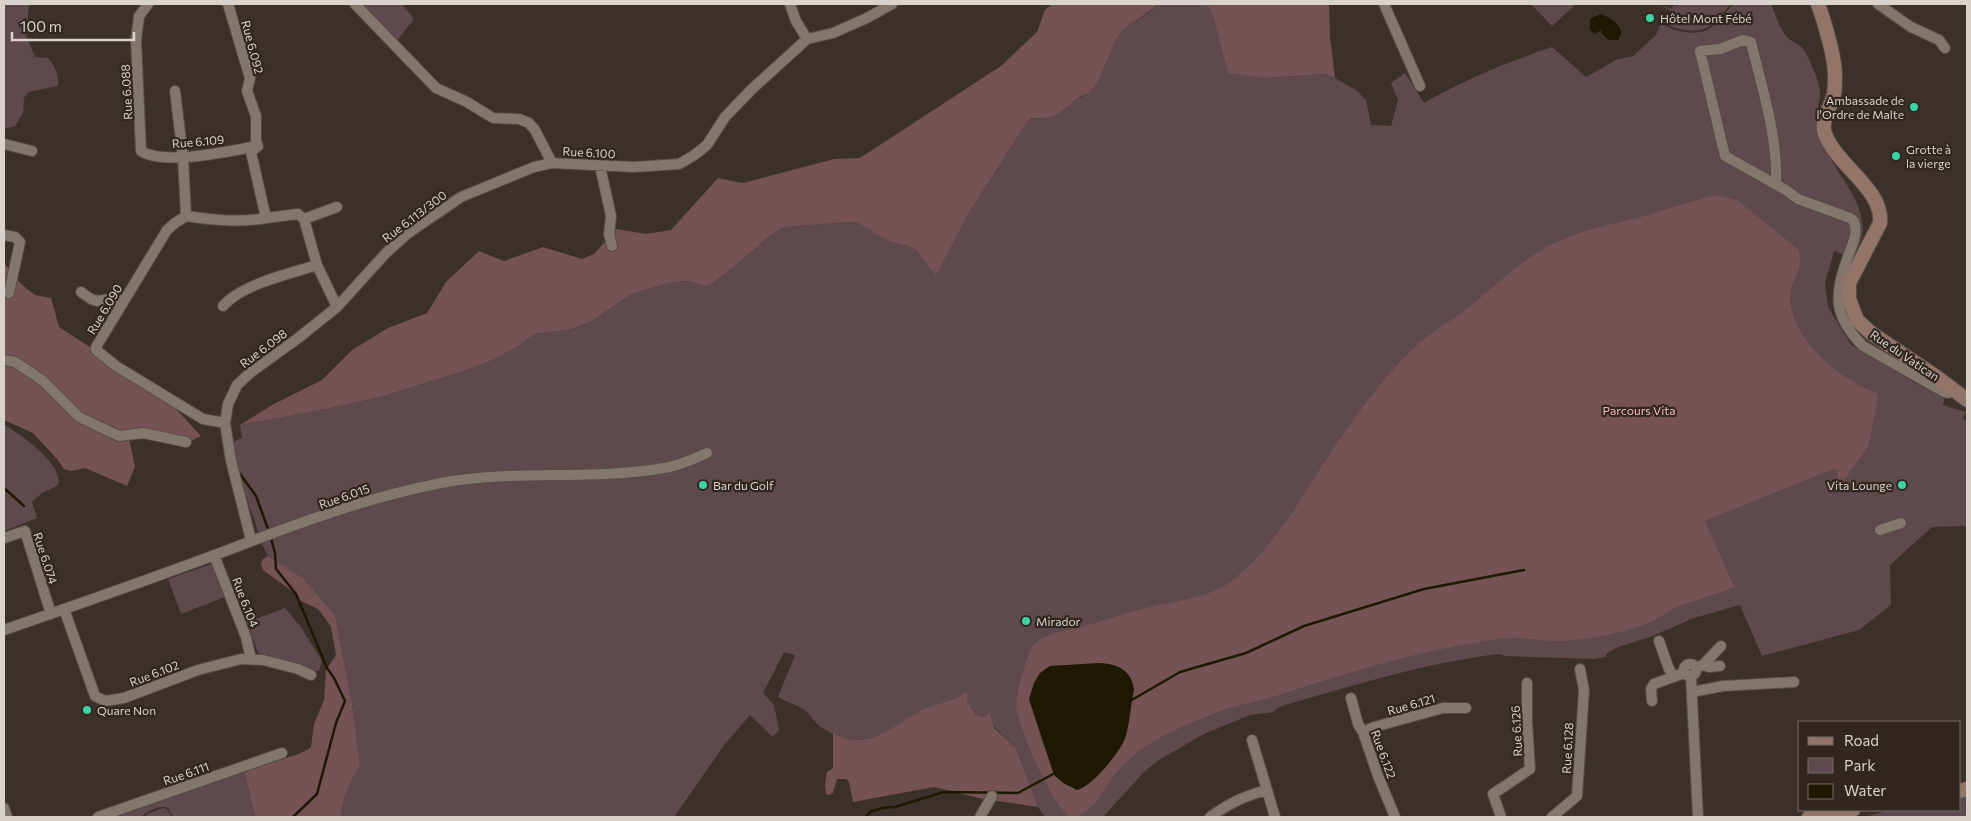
<svg xmlns="http://www.w3.org/2000/svg" width="1971" height="821" viewBox="0 0 1971 821" font-family="Commissioner,sans-serif">
	<style>
		.green { fill: #5e494c }
		.forest { fill: #745256; fill-rule: evenodd }
		.water { fill: #1e1900 }
		.lines { fill: none; stroke-linecap: round; stroke-linejoin: round }
		.stream { stroke: #1e1900; stroke-width: 2.5 }
		.street-casing { stroke: #564d46; stroke-width: 12 }
		.secondary-casing { stroke: #564d46; stroke-width: 16 }
		.street { stroke: #83766d; stroke-width: 10 }
		.secondary { stroke: #937469; stroke-width: 14 }
		.poi-dot { fill: #3ad4a5; stroke: #322720; stroke-width: 2 }
		.labels { text-anchor: middle; dominant-baseline: central; stroke-width: 4.5; stroke-linejoin: round; paint-order: stroke }
		.poi-label { font-size: 12px; fill: #d9d2cd; stroke: #322720; text-anchor: start }
		.street-label { font-size: 12px; fill: #d9d2cd; stroke: #322720 }
		.park-label { font-size: 12px; fill: #f7b7bf; stroke: #322720 }
	</style>
	<rect width="100%" height="100%" fill="#3c312a"/>
	<path class="green" d="M4,4H29L26,36L35,57L48,58C55,66 59,76 58,86L28,92L24,98L23,113L15,126L4,129Z
		M358,4H402L414,19L396,42Z
		M1160,4H1200L1208,7L1214,18L1265,78L1325,74L1335,78L1356,90L1366,100L1371,125L1391,126L1398,100L1391,83L1405,73L1424,103C1465,79 1508,62 1552,47L1586,77L1616,60L1633,56L1656,35L1661,23C1673,31 1693,36 1707,30C1717,25 1726,12 1733,4H1771C1776,15 1779,29 1788,38C1792,42 1800,44 1803,49C1808,55 1820,83 1820,91C1820,104 1814,117 1817,129C1828,173 1886,211 1852,258L1834,251L1825,283L1828,307L1851,345L1919,385L1945,396L1943,405L1966,412L1963,418L1967,422V526L1932,527L1890,565L1891,605L1859,630L1762,656L1740,605L1694,618L1650,637L1618,647L1606,654V657L1594,659L1505,656L1499,654C1424,663 1351,686 1279,707L1273,712L1250,715L1204,734L1159,760L1145,771L1103,817H1045L1038,807L1016,748L984,717L976,715L967,702C920,694 887,755 839,736C831,733 821,728 816,723C812,719 810,714 806,711C798,705 787,702 778,697L795,655L784,652L763,693L774,705L779,730L773,737L750,715L725,744L674,817H341C342,799 350,781 360,766L352,703L335,615L303,578L268,556L263,546L233,458V442L242,438L240,425L327,409L381,397L470,369L493,360L515,348L535,334L572,329L592,321L630,295L658,286L674,282L689,281L704,286L710,285L746,257L768,237L784,227L851,222L858,223L886,240L914,248L936,274L969,213L1027,122C1034,116 1038,119 1046,118C1055,116 1075,98 1088,94L1104,67L1116,40L1123,30Z
		M1531,4H1576L1552,26Z
		M1678,4H1731C1724,11 1717,22 1708,27C1694,35 1673,29 1661,21L1669,23L1673,12L1663,7V6L1671,9L1674,5L1677,6Z
		M4,424C22,436 58,460 59,482L57,486L42,493L32,502L37,518L4,531Z
		M217,562L230,595L181,614L168,579Z
		M285,608L300,626L322,661L319,671L272,659L258,653L247,622Z
		M244,770L255,817H173L168,808C160,805 148,810 142,817H112Z
		M1967,797V817H1866L1887,810H1960V798Z
		M163,808L167,809L172,817H145L149,813Z"/>
	<path class="forest" d="M1052,4H1180H1159L1123,30L1116,40L1098,81L1088,94L1081,96L1056,115L1046,118H1032L1027,122L969,213L936,275L914,248L886,240L858,223L851,222L784,227L768,237L746,257L710,285L704,286L689,281L674,282L658,286L630,295L592,321L572,329L535,334L515,348L493,360L470,369L381,397L327,409L240,425L272,405L322,380L352,350L388,328L427,313L446,282L479,251L504,261L543,247L582,259L594,254L616,229L646,234L671,230L718,178L743,183L834,159L860,158L1001,66L1037,32L1045,10Z
		M1200,4H1329L1330,37L1335,78L1325,74L1265,78L1228,73L1214,18L1208,7Z
		M1717,195L1737,200L1798,249C1806,269 1790,279 1790,297C1791,340 1841,380 1877,393L1878,399L1868,447L1841,484L1838,479L1837,470L1833,469L1705,521L1734,587C1713,596 1690,601 1670,610C1664,614 1658,619 1651,622C1624,633 1595,638 1566,641C1549,642 1534,639 1518,638C1505,637 1492,640 1480,642C1410,653 1343,674 1276,696C1256,702 1236,705 1218,712C1181,727 1145,740 1118,771C1104,785 1094,816 1071,817C1053,809 1018,727 1016,706C1016,694 1026,656 1033,646C1044,632 1065,632 1081,627C1103,621 1124,613 1146,608C1174,601 1207,599 1230,582C1279,545 1307,486 1341,437C1364,405 1386,374 1414,348C1431,332 1451,321 1469,307C1498,284 1522,258 1557,242C1582,230 1610,225 1637,218C1664,211 1690,201 1717,195ZM1099,663L1134,689L1125,738L1045,751L1029,699L1034,683L1040,673L1050,666Z
		M4,263L21,284L35,295L51,298L59,327L162,394L201,436L189,442L156,436L129,439L135,467L127,486L85,468L71,471L64,469L57,459L33,433L4,420Z
		M268,556L303,578L335,615L352,703L360,766C350,781 342,799 341,817H255L244,770L296,755L307,750L311,747L314,724L324,700L326,670L336,655L331,627L325,618L318,609L299,600L296,594L263,570L261,563L263,559Z
		M967,692V702L976,715L984,717L989,713V711L994,728L1016,748L1038,807L983,799L934,787L853,802L849,782L846,779H837L833,793L829,795L826,794L825,784L827,772L833,768V733C870,753 894,724 924,709C940,702 952,703 967,692Z"/>
	<path class="water" d="M1600,14C1611,17 1628,28 1618,40H1609L1602,34L1601,30L1595,34L1590,30V19Z
		M1099,663C1117,664 1131,669 1134,689C1131,704 1130,720 1126,736C1122,750 1092,787 1077,790L1063,783L1054,775L1029,699L1034,683L1040,673L1050,666Z"/>
	<g class="lines">
		<path class="stream" d="M238,471L256,496L269,532
			M4,488L24,506
			M271,538L275,553L276,569L296,594L327,668L334,678L345,701L336,723L317,794L293,817
			M1130,701L1180,672L1246,653L1304,626L1424,589L1524,570
			M866,817L870,812L882,808L895,807L944,792L1018,793L1055,773"/>
		<defs>
			<path id="street" d="M148,4L139,16L136,40L141,151C164,166 230,151 257,146
				M355,4L436,88L467,102L493,118L519,119L529,123L535,130L552,163L634,167L679,164L693,156L707,145L725,117L752,89L807,39L833,33L867,18L892,4
				M790,4L796,21L807,39
				M1384,4L1420,86
				M1878,4L1911,27L1939,40L1945,48
				M175,91L183,157L186,216L175,223L167,230L96,347V350L116,366L203,419L225,423L231,461L251,540
				M4,144L32,151
				M600,166L611,216L609,234L612,246
				M1776,184C1778,136 1762,89 1751,42L1743,40L1720,49L1700,51L1725,156L1786,190L1798,199L1850,218L1854,221C1858,234 1853,242 1849,254C1834,293 1832,315 1863,346L1944,392L1948,393L1956,391
				M186,216C213,220 240,223 266,218L251,152L258,146L256,141V116L247,91L250,78L228,4
				M266,218L298,214L304,219L317,265L337,307
				M304,219L337,207
				M4,235L15,237L20,242L9,293
				M81,292L91,299L97,301L111,299L124,301
				M223,306C242,284 289,274 317,265
				M4,360L15,362L42,380L79,417L119,436L143,433L186,442
				M225,423L228,404L237,385L250,373L297,339L337,307L386,253L407,234L461,197L534,167L552,163
				M1880,530L1901,523
				M4,538L25,531L51,614
				M214,555L246,637L251,659
				M64,609L95,696L105,701L124,698L198,670L241,659L263,660L298,669L311,675
				M4,630C79,604 154,578 228,550C298,523 369,497 441,483C516,469 590,481 664,468C679,466 693,459 707,453
				M1659,641L1669,669L1674,677
				M1684 670a6 6 0 1 1 12 0a6 6 0 1 1-12 0Z
				M1703,665L1709,667L1720,666
				M1695,668L1703,665L1721,646
				M1691,677L1698,817
				M1692,692L1723,686L1794,682
				M1351,698L1358,724L1363,732L1378,776L1395,817
				M1652,701L1651,689L1654,684L1684,673
				M1363,732L1374,727L1443,708H1466
				M1252,740L1267,790
				M4,808L7,817
				M98,817L282,753
				M980,817L992,796
				M1210,817C1230,803 1244,796 1267,790L1275,817
				M1501,817L1493,794L1530,769L1527,722V683
				M1552,817L1577,796L1584,690L1580,669"/>
			<path id="secondary" d="M1818,4C1824,20 1835,58 1835,75C1835,81 1835,88 1834,94C1831,107 1820,121 1825,134C1837,166 1884,190 1880,223L1849,283V299L1857,320L1871,333L1938,378L1967,400
				M1960,791L1967,789
				M1809,817L1853,810"/>
		</defs>
		<use href="#street" class="street-casing"/>
		<use href="#secondary" class="secondary-casing"/>
		<use href="#street" class="street"/>
		<use href="#secondary" class="secondary"/>
	</g>
	<g class="poi-dot">
		<circle cx="1650" cy="18" r="5"/>
		<circle cx="1914" cy="107" r="5"/>
		<circle cx="1896" cy="156" r="5"/>
		<circle cx="703" cy="485" r="5"/>
		<circle cx="1902" cy="485" r="5"/>
		<circle cx="1026" cy="621" r="5"/>
		<circle cx="87" cy="710" r="5"/>
	</g>
	<g class="labels">
		<g class="poi-label">
			<text x="1660" y="18">Hôtel Mont Fébé</text>
			<text x="1904" y="100" text-anchor="end">Ambassade de<tspan x="1904" dy="14">l'Ordre de Malte</tspan></text>
			<text x="1906" y="149">Grotte à<tspan x="1906" dy="14">la vierge</tspan></text>
			<text x="713" y="485">Bar du Golf</text>
			<text x="1892" y="485" text-anchor="end">Vita Lounge</text>
			<text x="1036" y="621">Mirador</text>
			<text x="97" y="710">Quare Non</text>
		</g>
		<g class="street-label">
			<text transform="translate(253 47) rotate(75)">Rue 6.092</text>
			<text transform="translate(126 92) rotate(-93)">Rue 6.088</text>
			<text transform="translate(198 141) rotate(-5)">Rue 6.109</text>
			<text transform="translate(589 152) rotate(3)">Rue 6.100</text>
			<text transform="translate(414 216) rotate(-37)">Rue 6.113/300</text>
			<text transform="translate(104 309) rotate(-59)">Rue 6.090</text>
			<text transform="translate(263 348) rotate(-37)">Rue 6.098</text>
			<text transform="translate(1905 355) rotate(34)">Rue du Vatican</text>
			<text transform="translate(344 496) rotate(-19)">Rue 6.015</text>
			<text transform="translate(46 558) rotate(72)">Rue 6.074</text>
			<text transform="translate(246 602) rotate(69)">Rue 6.104</text>
			<text transform="translate(154 673) rotate(-21)">Rue 6.102</text>
			<text transform="translate(1411 704) rotate(-16)">Rue 6.121</text>
			<text transform="translate(1516 731) rotate(-93)">Rue 6.126</text>
			<text transform="translate(1567 748) rotate(-87)">Rue 6.128</text>
			<text transform="translate(1384 754) rotate(70)">Rue 6.122</text>
			<text transform="translate(186 773) rotate(-19)">Rue 6.111</text>
		</g>
		<g class="park-label">
			<text x="1639" y="410">Parcours Vita</text>
		</g>
	</g>
	<rect width="1971" height="821" fill="none" stroke="#d9d2cd" stroke-width="10"/>
	<rect x="1798" y="721" width="162" height="90" fill="#322720" stroke="#756b65"/>
	<rect x="1808" y="737" width="25" height="8" fill="#937469" stroke="#756b65"/>
	<text x="1844" y="746" font-size="15" fill="#d9d2cd">Road</text>
	<rect x="1808" y="758" width="25" height="15" fill="#5e494c" stroke="#756b65"/>
	<text x="1844" y="771" font-size="15" fill="#d9d2cd">Park</text>
	<rect x="1808" y="784" width="25" height="15" fill="#1e1900" stroke="#756b65"/>
	<text x="1844" y="796" font-size="15" fill="#d9d2cd">Water</text>
	<path d="M12 32v8h122v-8" fill="none" stroke="#d9d2cd" stroke-width="2.5"/>
	<text x="20" y="32" font-size="15" fill="#d9d2cd" stroke="#322720" stroke-width="4" paint-order="stroke">100 m</text>
</svg>
